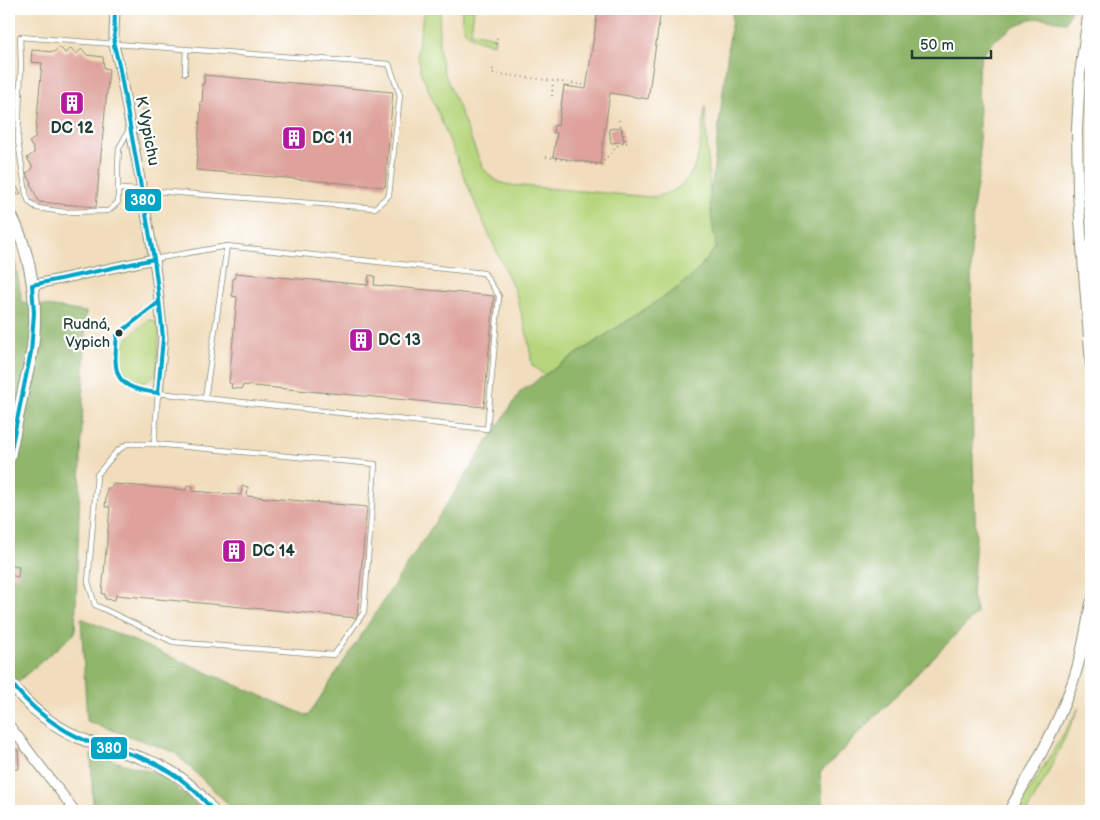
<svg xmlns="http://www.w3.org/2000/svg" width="1100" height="820" viewBox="0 0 1100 820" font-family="'Balsamiq Sans',sans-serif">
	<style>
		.green { fill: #b6d57c; stroke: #6a8958 }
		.forest { fill: #90b66c; stroke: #587a50 }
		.building { fill: #dea29b }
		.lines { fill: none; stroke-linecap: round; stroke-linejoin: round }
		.service-casing { stroke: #888d78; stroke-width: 6 }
		.minor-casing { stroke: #888d78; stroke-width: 11 }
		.tertiary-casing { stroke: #888d78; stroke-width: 12 }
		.secondary-casing { stroke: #888d78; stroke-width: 13 }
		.path { stroke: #888d78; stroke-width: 2; stroke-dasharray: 1 4; stroke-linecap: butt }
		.service { stroke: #fff; stroke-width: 4.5 }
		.minor { stroke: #fff; stroke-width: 9 }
		.tertiary { stroke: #fff; stroke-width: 10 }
		.secondary { stroke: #fff; stroke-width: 11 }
		.bus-1-casing { stroke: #fff; stroke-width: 8 }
		.bus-1 { stroke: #02a4c6; stroke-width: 4 }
		.bus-dot { fill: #1f3d34; stroke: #fff; stroke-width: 2 }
		.labels { text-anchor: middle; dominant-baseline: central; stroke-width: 4.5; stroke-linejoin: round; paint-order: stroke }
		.bus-label { font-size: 15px; fill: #1f3d34; stroke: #fff; text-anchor: end }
		.poi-label { font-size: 16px; font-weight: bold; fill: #1f3d34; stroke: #fff; text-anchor: start }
		.street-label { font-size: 16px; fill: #1f3d34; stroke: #fff }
		.line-badge { stroke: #fff; stroke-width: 2 }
		.badge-label { font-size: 14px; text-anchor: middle; font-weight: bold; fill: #fff }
	</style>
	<rect width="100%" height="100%" fill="#fff"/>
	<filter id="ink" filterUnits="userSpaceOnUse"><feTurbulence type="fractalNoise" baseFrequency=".02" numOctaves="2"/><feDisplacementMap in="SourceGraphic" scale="10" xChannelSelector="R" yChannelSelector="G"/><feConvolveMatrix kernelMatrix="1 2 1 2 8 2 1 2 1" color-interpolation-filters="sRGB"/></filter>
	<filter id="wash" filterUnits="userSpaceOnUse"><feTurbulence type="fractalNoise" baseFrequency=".0096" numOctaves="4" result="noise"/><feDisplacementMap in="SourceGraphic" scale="20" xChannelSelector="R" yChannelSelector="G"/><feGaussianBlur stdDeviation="1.12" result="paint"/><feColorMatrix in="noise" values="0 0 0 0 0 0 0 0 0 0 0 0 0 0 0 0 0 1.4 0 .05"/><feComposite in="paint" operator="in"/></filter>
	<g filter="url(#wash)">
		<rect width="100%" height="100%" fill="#f1ddbc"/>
		<path class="green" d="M424,9H441C438,32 437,50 444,72L482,166C489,176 496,182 509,185L652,197C703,189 699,148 705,107L711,210L716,247L698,270L679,287L544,375L532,365L528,338L516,294L477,208L422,74L417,53Z
			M462,9H474L471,32L495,37L494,44C472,40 459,35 462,9Z
			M148,320C153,320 158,321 160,327L156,374C132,399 115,365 124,345C128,335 140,328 148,320Z
			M1079,708L1045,779L1027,811H1017Z"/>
		<path class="forest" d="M733,9H1071L1066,22L1058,21L1042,18L1030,19L1012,28L995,40L982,55L978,72L980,168L973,208L971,253L973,461L976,538L972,595L977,613L820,773L823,811H231L229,805L174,752L87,721L81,618L308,716L521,391L530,385V386L537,380L679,287L698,270L716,247C714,233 706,193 712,183Z
			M9,249L15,262L22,302L86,312L75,633L9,689Z
			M91,754L161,775L204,811H93Z"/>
		<g id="blocks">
			<path class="building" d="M598,9H661L648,99L610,93L600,164L553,157L557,133H553L554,125L558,126L564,86L586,89Z
				M60,47L65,53L71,48L76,54L82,49L87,55L103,57L104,68L109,69L96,207L39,202L31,185V181L26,174L32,169V166L27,158L34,153V150L29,142L35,138L42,63L31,62L32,50L54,52Z
				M204,75L393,92L385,187L196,170L201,105H200V102H202L203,87H202V84H204Z
				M144,102L146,110H142L141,103Z
				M621,127L624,142L611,143L609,129Z
				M17,187L21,193L18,195L14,189Z
				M235,273L368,285L369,275L375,276L374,285L494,296L484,407L243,385L242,389L231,388L232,384L229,383L237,297L232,296L233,278H235Z
				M112,484L186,490L187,485L193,486L192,491L241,495L242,486L248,487L247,496L367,507L357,618L116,595L115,600L105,599V594H102L110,507H105L107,488H112Z
				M9,565L19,567L18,577L9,575Z
				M10,750H18L19,769H9V754H10Z"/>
		</g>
	</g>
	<g filter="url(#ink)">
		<use href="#blocks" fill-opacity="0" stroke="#888d78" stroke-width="1"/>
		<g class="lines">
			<defs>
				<path id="service" d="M185,73L186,50
					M118,189L142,190L375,208L389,195L400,95L389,64L20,37L21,64L18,141L26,194L29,202L37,208L64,212L108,211L113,207L118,202V166L119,148L130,128
					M154,259L227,246L484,273L499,296L487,429L158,393C150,392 141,392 134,389C110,380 115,356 117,335L159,303
					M205,399L227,246
					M127,444H154L375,464L364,612L334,655L173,642L95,605L88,582L97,475L116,452Z
					M154,444L158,393"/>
				<path id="minor" d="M115,9L114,34V45L119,65L142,190L154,259L158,290L163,338L158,393
					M32,285L154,259
					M9,725L75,811"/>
				<path id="tertiary" d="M1089,9L1080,74L1077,129L1078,193L1091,364
					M1009,811C1029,776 1050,740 1065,702C1079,671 1085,636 1091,603"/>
				<path id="secondary" d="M9,211C29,248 37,293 34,334C33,352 28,370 24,387C19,411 14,435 9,459
					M9,680C28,709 57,729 89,742C107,749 126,752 144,759C172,769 196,787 213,811"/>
			</defs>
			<use href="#service" class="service-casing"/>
			<use href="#minor" class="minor-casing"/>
			<use href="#tertiary" class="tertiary-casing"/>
			<use href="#secondary" class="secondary-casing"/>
			<path class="path" d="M496,44L497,37
				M493,69L492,73L585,85
				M552,96L553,81
				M619,120L626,142
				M546,157L599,165
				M601,165C604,160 608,156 612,152C618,145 619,142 629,143"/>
			<use href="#service" class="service"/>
			<use href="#minor" class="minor"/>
			<use href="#tertiary" class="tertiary"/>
			<use href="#secondary" class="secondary"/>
			<defs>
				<path id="bus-1" d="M115,9L114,45L119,65L154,259L158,290L163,338L158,393
					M32,285L154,259
					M158,393C114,388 113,375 117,335L159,302
					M9,459L31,352L34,313L32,285
					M9,680C30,708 57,729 89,742C105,748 121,751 137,756C168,767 193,785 213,811"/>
			</defs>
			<use href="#bus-1" class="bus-1-casing"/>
			<use href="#bus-1" class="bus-1"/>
		</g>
	</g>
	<defs>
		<symbol id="building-square" viewBox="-11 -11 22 22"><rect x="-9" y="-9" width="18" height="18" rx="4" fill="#b5179e" stroke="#fff"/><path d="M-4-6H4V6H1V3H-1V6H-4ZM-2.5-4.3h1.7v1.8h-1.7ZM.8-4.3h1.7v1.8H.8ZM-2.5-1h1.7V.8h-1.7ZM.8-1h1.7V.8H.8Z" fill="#fff"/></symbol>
	</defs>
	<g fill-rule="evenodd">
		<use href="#building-square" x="58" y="89" width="28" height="28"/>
		<use href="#building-square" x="280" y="124" width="28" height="28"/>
		<use href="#building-square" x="347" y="326" width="28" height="28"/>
		<use href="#building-square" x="220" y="537" width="28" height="28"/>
	</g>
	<circle class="bus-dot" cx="119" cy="333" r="4.5"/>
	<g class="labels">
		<g class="bus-label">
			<text x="110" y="324">Rudná,<tspan x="110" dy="18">Vypich</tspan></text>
		</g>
		<g class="poi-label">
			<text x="72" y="128" text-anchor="middle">DC 12</text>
			<text x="312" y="138">DC 11</text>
			<text x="378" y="340">DC 13</text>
			<text x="252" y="551">DC 14</text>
		</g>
		<g class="street-label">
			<text transform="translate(147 131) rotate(79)">K Vypichu</text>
		</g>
	</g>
	<g class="line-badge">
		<rect x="124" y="188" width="38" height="24" rx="5" fill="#02a4c6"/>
		<rect x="90" y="736" width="38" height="24" rx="5" fill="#02a4c6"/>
	</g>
	<g class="badge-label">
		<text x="143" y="205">380</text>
		<text x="109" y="753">380</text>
	</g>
	<rect width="1100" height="820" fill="none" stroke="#fff" stroke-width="30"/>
	<path d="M912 50v8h79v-8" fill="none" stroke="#1f3d34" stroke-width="2.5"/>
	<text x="920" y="50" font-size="15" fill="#1f3d34" stroke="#ffffff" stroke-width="4" paint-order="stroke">50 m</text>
</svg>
